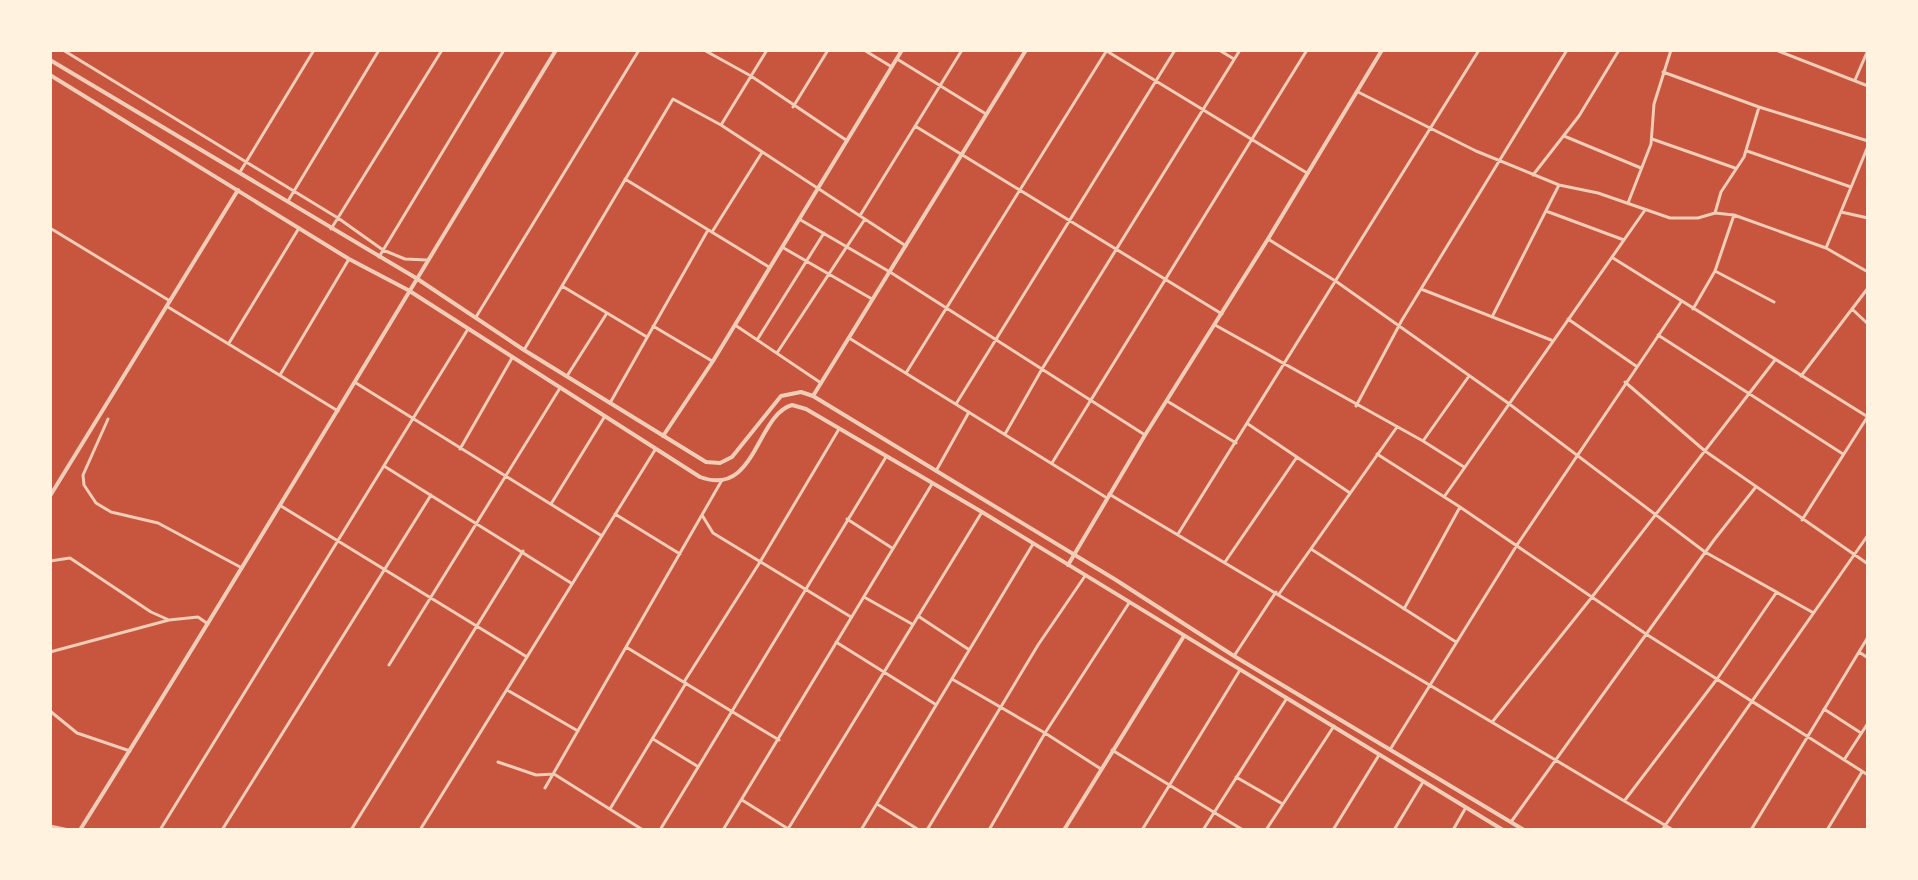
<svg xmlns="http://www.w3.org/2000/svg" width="1918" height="880" viewBox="0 0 1918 880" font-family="'Archivo Narrow',sans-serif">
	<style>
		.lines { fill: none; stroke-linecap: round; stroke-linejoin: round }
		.minor { stroke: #f1ccb7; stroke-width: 3 }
		.tertiary { stroke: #f1ccb7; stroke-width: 4 }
	</style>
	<rect width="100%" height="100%" fill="#c8553d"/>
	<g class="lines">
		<path class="minor" d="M63,50L338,218L383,250L405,259L427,260
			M704,50L751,76L846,140
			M864,50L892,67
			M1105,50L1307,173
			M1219,50L1234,59
			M1776,50L1868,86
			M897,59L986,114
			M1663,72L1759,107L1868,141
			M1855,80L1868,50
			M1358,92L1476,151L1559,185L1598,193L1670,218H1698L1715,213L1734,215L1826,248L1868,272
			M793,107L828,50
			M721,125L767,50
			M915,126L1222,314
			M1564,136L1641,168
			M1652,139L1735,168
			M1747,151L1851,187
			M240,172L314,50
			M1533,175L1579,116L1619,50
			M625,179L769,267
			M288,201L379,50
			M1628,203L1651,144L1654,104L1671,50
			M1546,211L1624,240
			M1841,212L1868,218
			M1715,213L1721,192L1744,157L1759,107
			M861,214L962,50
			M799,219L890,272L1145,435
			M50,228L170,301
			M331,229L442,50
			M712,232L761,154
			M1268,239L1337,282L1508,403L1705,552L1812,612
			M782,247L872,299
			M1826,248L1868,146
			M379,257L504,50
			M1613,258L1868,417
			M1715,271L1774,302
			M562,286L647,337
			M1421,289L1551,340
			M168,307L338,411
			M1693,309L1715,271L1734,215
			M1852,309L1868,324
			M476,317L639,50
			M1492,317L1559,185
			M1568,319L1636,366
			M735,325L821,383
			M1215,325L1423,441L1464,467
			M653,326L712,361
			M1658,335L1843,454
			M849,338L1107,498
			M757,340L824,233
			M229,343L299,228
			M524,350L673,99L721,125L906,246
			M777,353L865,219
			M906,373L1107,50
			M280,375L349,259
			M567,376L607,313
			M1801,376L1868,288
			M1625,382L1705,451L1868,564
			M356,383L602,536
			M1167,401L1236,443
			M610,403L708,230
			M956,404L1175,50
			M1356,406L1402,320L1567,50
			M108,419L83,475L84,485L96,503L111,512L158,523L242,568
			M1248,424L1350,493
			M1005,434L1042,369L1240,50
			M1423,441L1469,376
			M460,449L512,358
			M1377,454L1460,507L1646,634L1868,775
			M1052,463L1307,50
			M384,466L571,583
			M936,471L969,412
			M1109,494L1673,830
			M1444,497L1645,210
			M551,504L605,416
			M281,506L527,657
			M615,514L680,554
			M702,515L713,533L851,617
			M847,519L892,548
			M1802,520L1868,416
			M1178,534L1479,50
			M1311,549L1456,642
			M50,561L70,558L151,612L169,620
			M1225,562L1297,457
			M1279,594L1397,427
			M864,597L912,624
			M1404,609L1460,507
			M918,616L968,649
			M836,642L935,704
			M626,647L779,740
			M50,652L169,620L198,617L208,624
			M1859,652L1868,658
			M1234,656L1276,592
			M389,665L560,388
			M952,679L1045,733L1101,769
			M684,682L760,562L839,429
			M507,690L578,731
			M1824,709L1861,733
			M50,711L77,733L130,751
			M1493,721L1592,597L1775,360
			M653,739L697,766
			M1391,748L1517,545L1681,302
			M1112,750L1243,830
			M1844,760L1868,723
			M498,762L536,775L554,774L643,830
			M1236,777L1281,803
			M545,788L722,480
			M742,800L790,830
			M1625,800L1717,679L1776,593
			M877,804L919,830
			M610,809L686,683
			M1511,822L1714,540L1755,488
			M50,826L69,830
			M788,829L982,512
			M160,830L468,329
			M222,830L431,495
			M351,830L523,551
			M420,830L655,450
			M660,830L886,457
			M723,830L932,484
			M861,830L1033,544
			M927,830L1038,645L1085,576
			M989,830L1045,733L1129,603
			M1142,830L1240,670
			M1203,830L1287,698
			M1266,830L1334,726
			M1333,830L1379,755
			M1394,830L1423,782
			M1453,830L1465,809
			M1662,830L1868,535
			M1751,830L1868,637
			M1827,830L1862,772"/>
		<path class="tertiary" d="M50,60L416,278L524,350L706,462L720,463L732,457L781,396L801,392L813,396L1116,580L1234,656L1524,830
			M50,75L349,259L408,290L700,477C756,498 756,415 792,405L806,409L982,512L1503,830
			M813,396L1026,50
			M663,436L713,361L902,50
			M50,496L238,190
			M1068,565L1145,435L1268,239L1382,50
			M80,830C242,572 397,310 556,50
			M1064,830L1184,636"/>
	</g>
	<rect width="1918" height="880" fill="none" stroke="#fff3e0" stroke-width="104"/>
</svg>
